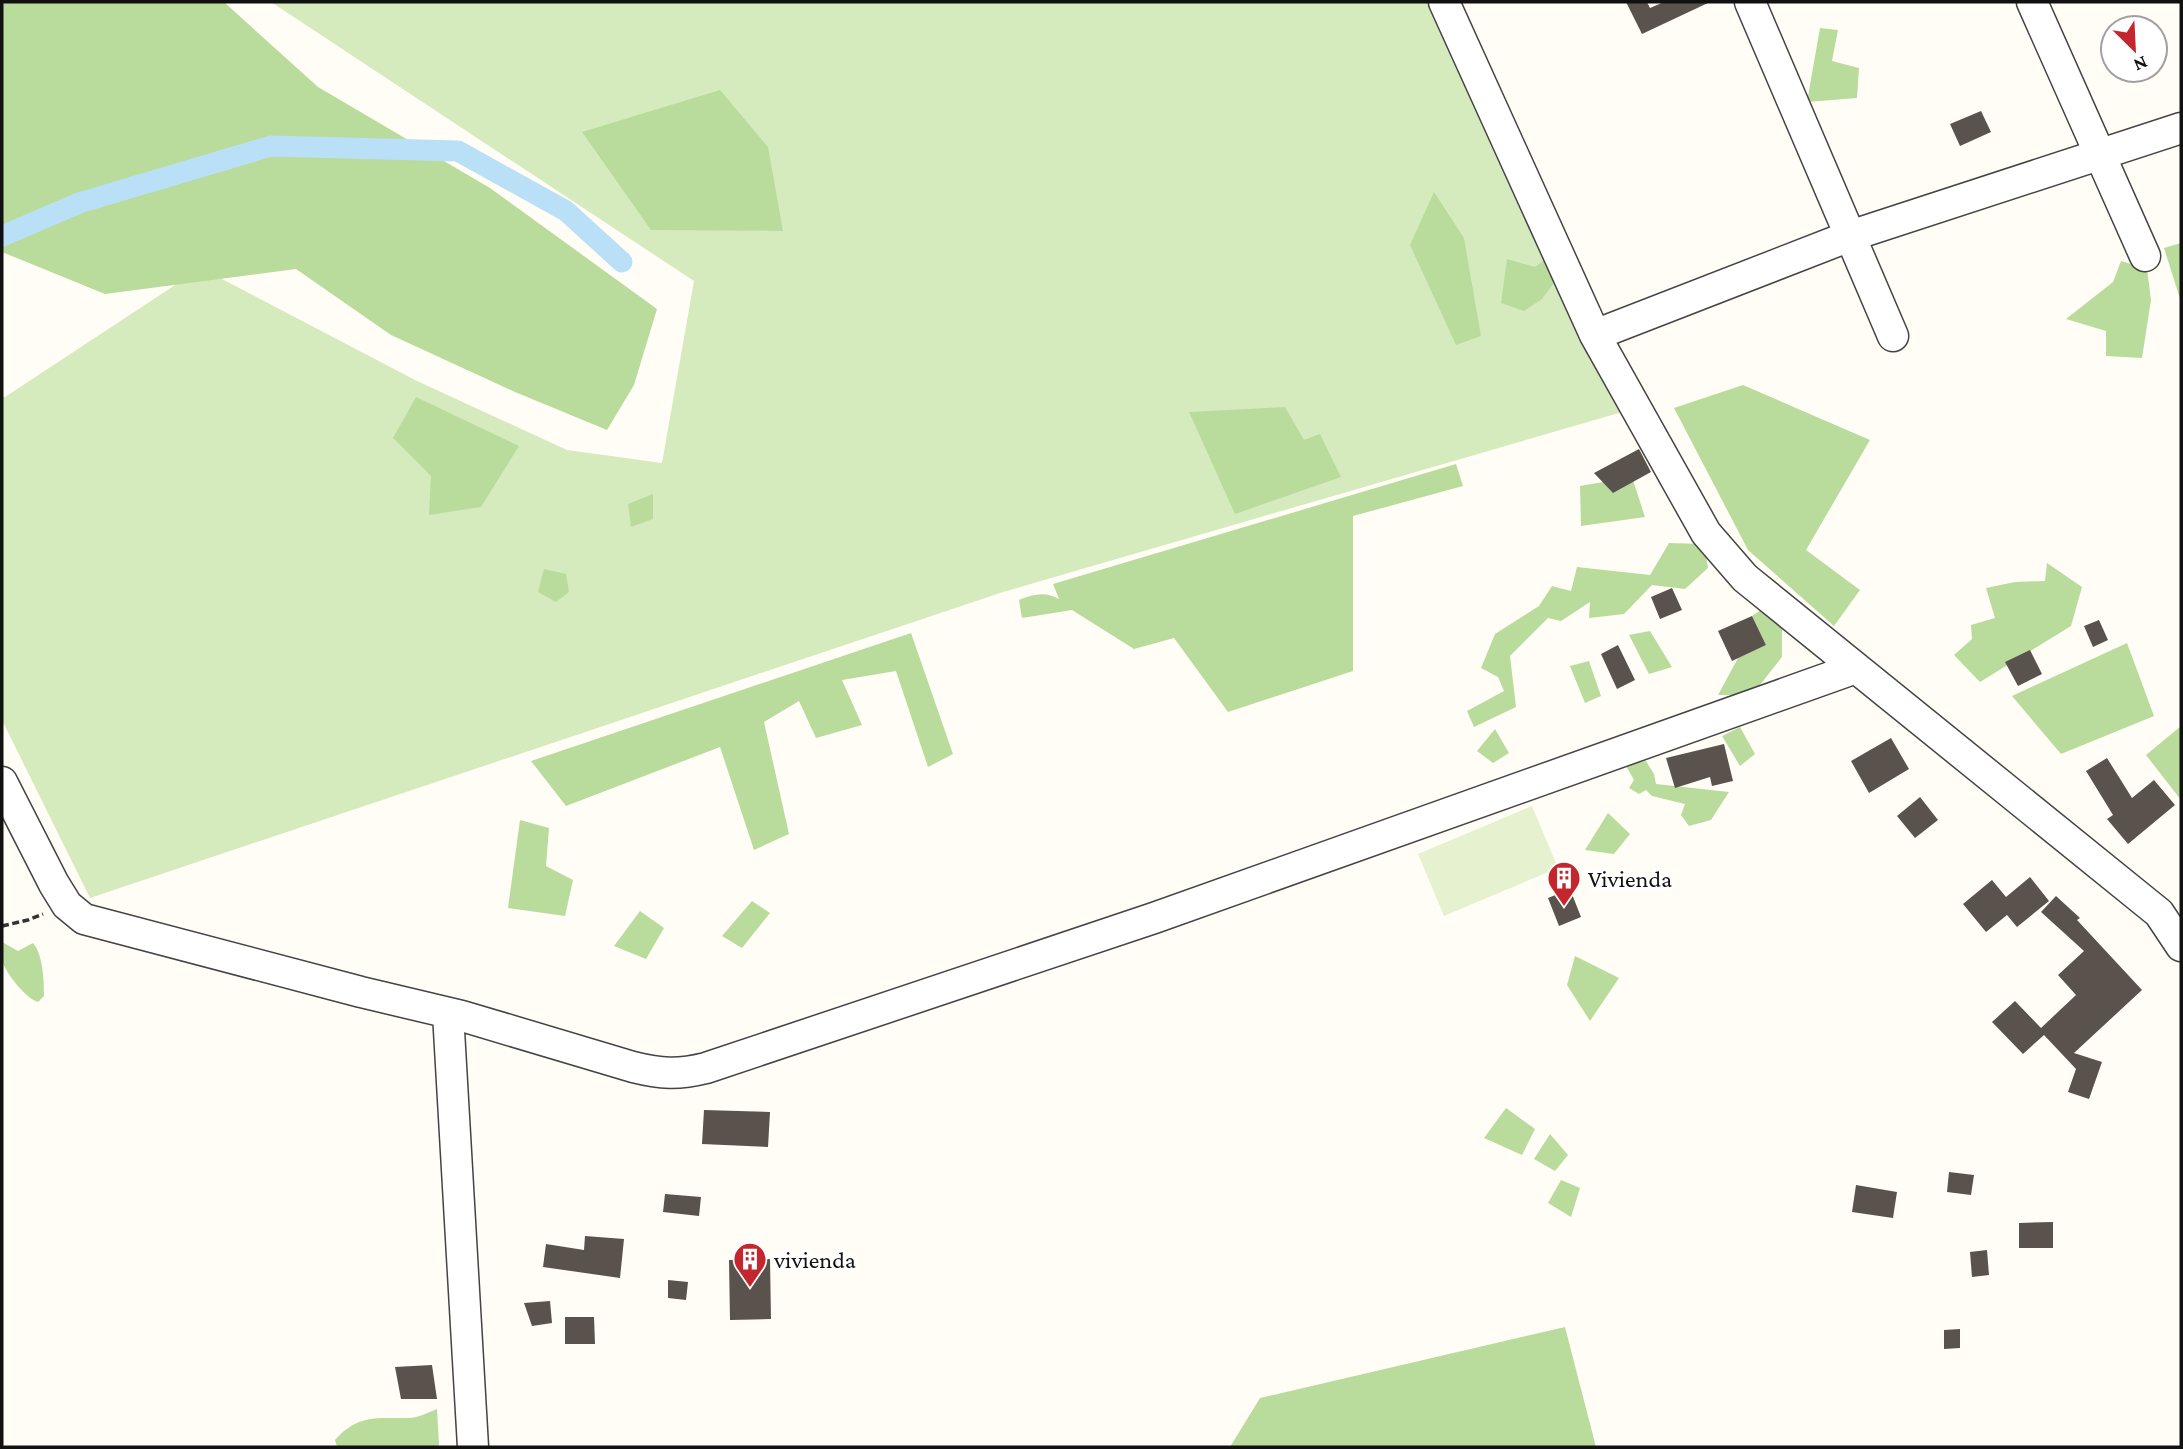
<svg xmlns="http://www.w3.org/2000/svg" width="2183" height="1449" viewBox="0 0 2183 1449" font-family="'Crimson Pro',serif">
	<style>
		.green { fill: #d5ebbd }
		.forest { fill: #b9dc9c }
		.pitch { fill: #e6f2cf }
		.lines { fill: none; stroke-linecap: round; stroke-linejoin: round }
		.canal { stroke: #b9e0f7; stroke-width: 21 }
		.building { fill: #5a524d }
		.minor-casing { stroke: #444; stroke-width: 33 }
		.path { stroke: #333; stroke-width: 3.5; stroke-dasharray: 7 3.5; stroke-linecap: butt }
		.minor { stroke: #fff; stroke-width: 30 }
		.labels { text-anchor: middle; dominant-baseline: central; stroke-width: 7; stroke-linejoin: round; paint-order: stroke }
		.poi-label { font-size: 24px; fill: #111; stroke: #fff; text-anchor: start }
	</style>
	<rect width="100%" height="100%" fill="#fffdf5"/>
	<path class="green" d="M271,2H1444L1629,410L1003,592L90,898L2,720V396L5,397L201,268L417,381L567,450L662,463L694,281Z"/>
	<path class="forest" d="M2,2H224L318,87L490,188L657,309L634,385L607,430L515,392L391,335L296,269L105,294L2,252Z
		M1820,28L1838,30L1832,61L1859,68L1857,98L1807,102Z
		M720,90L768,147L783,231L651,230L582,132Z
		M1434,192L1464,238L1481,336L1456,345L1410,245Z
		M2181,243V302L2164,248Z
		M1561,248L1571,260L1542,299L1524,311L1501,303L1507,259L1535,267Z
		M2121,261L2147,269L2151,300L2142,358L2106,356V331L2066,319L2113,282Z
		M1743,385L1870,440L1806,550L1860,590L1834,626L1748,550L1674,408Z
		M416,397L519,446L481,507L429,515L431,476L393,438Z
		M1285,407L1304,440L1320,434L1341,477L1235,514L1189,412Z
		M1456,464L1463,486L1353,516V671L1228,712L1174,638L1134,649L1072,610L1022,618L1019,600C1032,594 1046,591 1059,599L1053,584Z
		M1632,477L1645,517L1581,526L1580,486Z
		M653,494V519L631,527L628,504Z
		M1669,543L1704,544L1708,568L1685,589L1652,585L1624,614L1589,618L1590,602L1561,621L1548,618L1510,656L1516,707L1474,727L1467,711L1504,691L1498,677L1481,668L1495,634L1539,606L1552,586L1571,591L1577,567L1650,575Z
		M2047,563L2082,587L2071,626L1980,682L1954,655L1972,639L1971,625L1995,618L1986,588L2015,582L2045,581Z
		M544,569L566,574L569,592L556,602L538,592Z
		M1768,605L1782,629V657L1752,695H1718L1738,658L1766,645L1752,616Z
		M1650,631L1672,667L1649,674L1629,635Z
		M911,633L953,754L928,767L896,671L842,680L862,725L816,738L799,701L764,722L789,834L754,850L720,747L566,806L531,761Z
		M2127,643L2154,716L2061,754L2012,696Z
		M1589,661L1601,696L1585,703L1570,666Z
		M2181,726V800L2146,755Z
		M1740,727L1755,754L1740,766L1722,736Z
		M1495,729L1509,753L1493,763L1477,751Z
		M1646,761L1654,774L1656,784L1729,792L1711,820L1689,826L1681,815L1685,804L1652,796L1646,790L1639,794L1629,788L1634,780L1625,764Z
		M1608,813L1630,834L1614,854L1585,850Z
		M520,820L549,828L546,866L573,880L565,916L508,908Z
		M752,901L770,913L742,948L722,936Z
		M640,911L664,928L646,959L614,946Z
		M2,942L18,951L33,943C43,954 44,981 44,996L38,1002C25,998 5,972 2,960C0,955 2,947 2,942Z
		M1575,956L1619,978L1590,1021L1567,985Z
		M1506,1108L1535,1129L1522,1155L1484,1138Z
		M1550,1134L1568,1155L1555,1171L1534,1159Z
		M1561,1180L1580,1188L1571,1217L1548,1203Z
		M1565,1327L1596,1447H1230L1260,1398Z
		M437,1409L439,1445L436,1447H337L335,1440C357,1415 375,1418 405,1418C416,1419 427,1413 437,1409Z"/>
	<path class="pitch" d="M1532,806L1558,868L1444,916L1418,854Z"/>
	<g class="lines">
		<path class="canal" d="M2,236L79,203L271,146L458,151L566,211L622,262"/>
	</g>
	<path class="building" d="M1626,2H1647L1650,8L1664,2H1710L1642,34Z
		M1981,111L1991,132L1960,146L1950,124Z
		M1639,449L1651,472L1613,493L1594,473Z
		M1672,588L1682,610L1660,619L1651,597Z
		M1752,616L1766,645L1732,661L1718,631Z
		M2099,620L2108,640L2093,647L2084,626Z
		M1618,645L1635,680L1617,689L1601,654Z
		M2030,650L2042,674L2018,686L2005,662Z
		M1891,738L1909,769L1869,793L1851,761Z
		M1724,744L1733,781L1712,786L1710,777L1675,788L1666,758Z
		M2107,758L2132,798L2154,780L2175,805L2128,844L2107,819L2113,815L2086,771Z
		M1920,797L1938,820L1915,838L1897,816Z
		M2030,877L2049,901L2017,927L2007,915L1986,932L1963,904L1992,880L2006,897Z
		M1570,889L1581,917L1559,926L1548,898Z
		M2056,896L2080,918L2077,920L2142,990L2074,1053L2102,1062L2089,1099L2068,1092L2076,1069L2044,1035L2023,1054L1992,1022L2015,1001L2041,1028L2076,995L2058,975L2084,951L2041,912Z
		M704,1110L770,1112L768,1147L702,1144Z
		M1949,1172L1974,1175L1971,1195L1947,1192Z
		M1856,1185L1897,1192L1893,1218L1852,1212Z
		M665,1194L701,1197L699,1216L663,1212Z
		M2053,1222V1248H2019V1223Z
		M585,1236L624,1239L620,1278L543,1267L546,1244L584,1250Z
		M1987,1250L1989,1275L1972,1277L1970,1252Z
		M770,1259L771,1319L730,1320L729,1260Z
		M668,1280L688,1282L686,1300L668,1298Z
		M550,1301L552,1323L532,1326L524,1303Z
		M565,1317H594L595,1344H565Z
		M1960,1329V1348L1944,1349V1330Z
		M432,1365L437,1399H401L395,1367Z"/>
	<g class="lines">
		<defs>
			<path id="minor" d="M1444,2L1595,335L1706,533L1745,578L2159,913L2181,946
				M1750,2L1893,336
				M2032,2L2145,256
				M1595,335L1850,236L2181,128
				M2,782L54,884L67,905L84,919L361,992L462,1016L633,1067C661,1074 678,1075 706,1068L1154,918L1856,668
				M448,1013L473,1447"/>
		</defs>
		<use href="#minor" class="minor-casing"/>
		<path class="path" d="M2,926L28,920L43,914"/>
		<use href="#minor" class="minor"/>
	</g>
	<defs>
		<symbol id="building-pin" viewBox="-11 -11 22 30"><path d="M0 17L-7.5 6A9.5 9.5 0 1 1 7.5 6Z" fill="#c4262e" stroke="#fff"/><path d="M-4-6H4V6H1V3H-1V6H-4ZM-2.5-4.3h1.7v1.8h-1.7ZM.8-4.3h1.7v1.8H.8ZM-2.5-1h1.7V.8h-1.7ZM.8-1h1.7V.8H.8Z" fill="#fff"/></symbol>
	</defs>
	<g fill-rule="evenodd">
		<use href="#building-pin" x="1545" y="859" width="38" height="52"/>
		<use href="#building-pin" x="731" y="1240" width="38" height="52"/>
	</g>
	<g class="labels">
		<g class="poi-label">
			<text x="1588" y="878">Vivienda</text>
			<text x="774" y="1259">vivienda</text>
		</g>
	</g>
	<rect width="2183" height="1449" fill="none" stroke="#111111" stroke-width="7"/>
	<g transform="translate(2134 49) rotate(156)"><circle r="33" fill="#ffffff" stroke="#a0a0a0" stroke-width="2"/>
	<path d="M0-5L12 26L0 18L-12 26Z" fill="#c4262e"/>
	<text y="-10" font-size="19" font-weight="bold" text-anchor="middle" fill="#111111">N</text>
	</g>
</svg>
